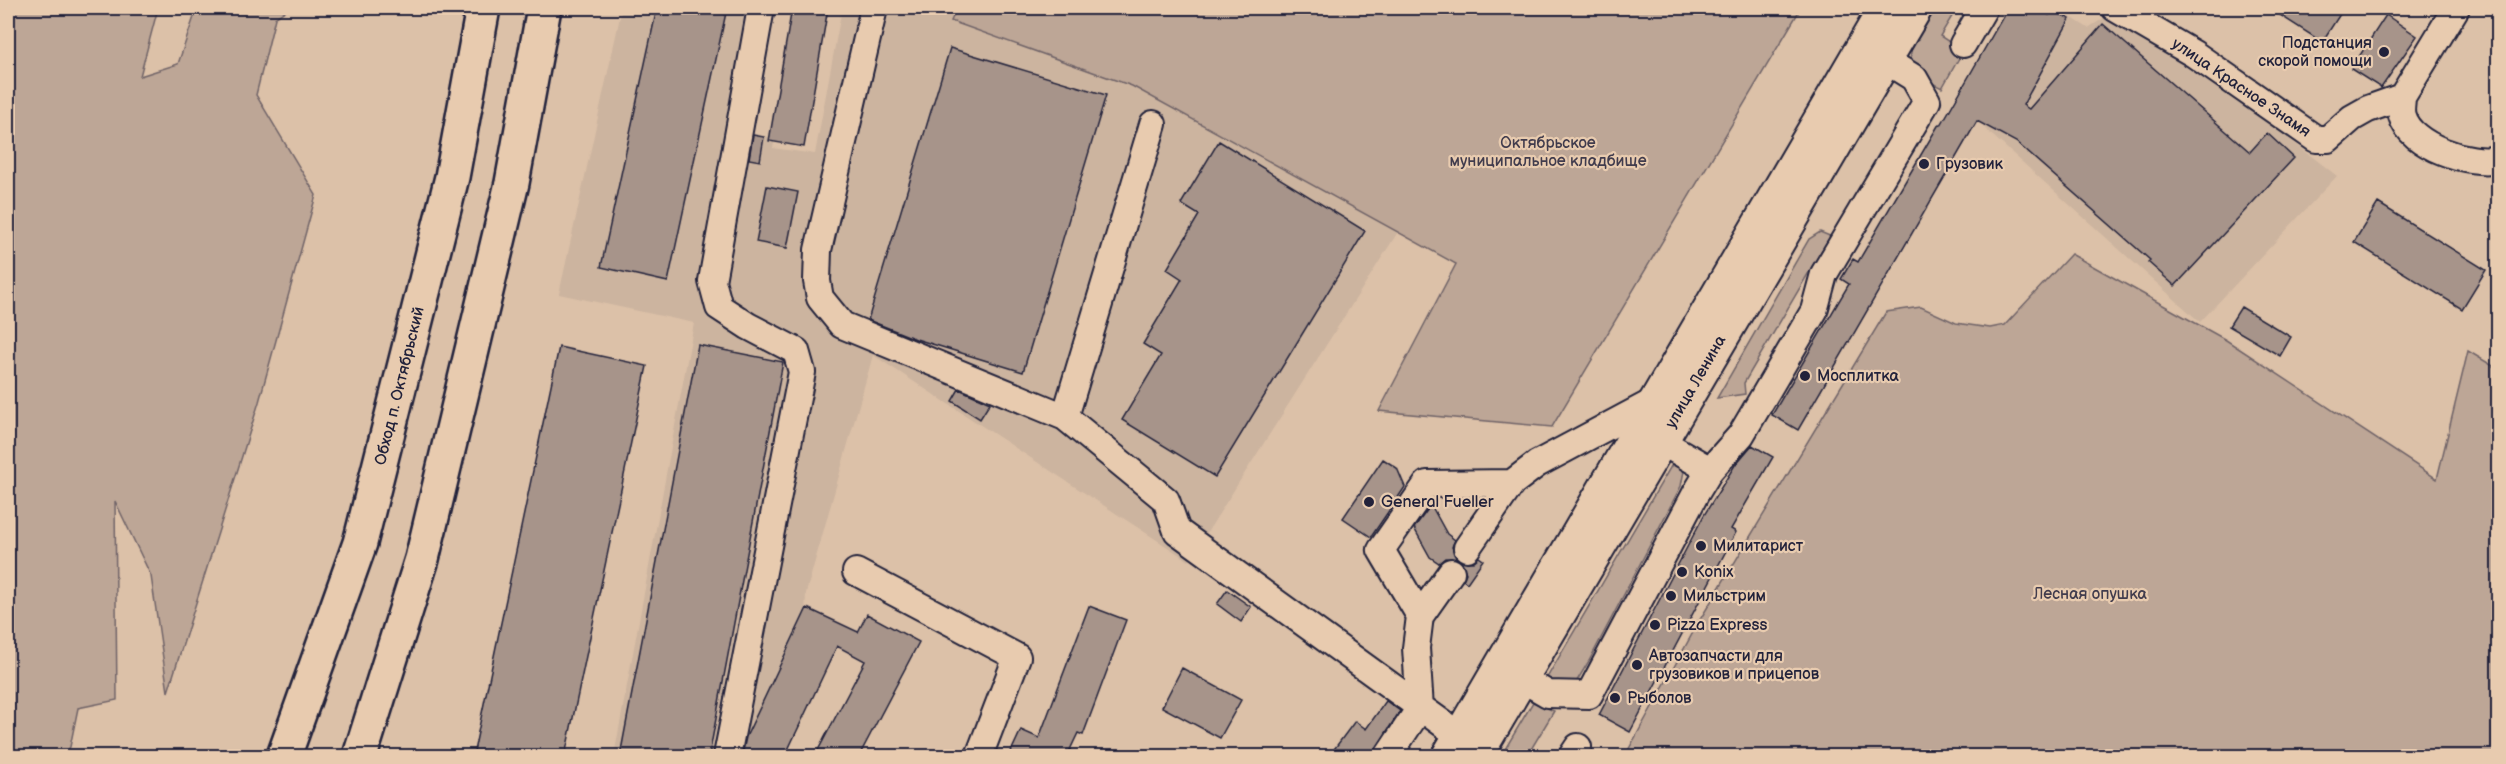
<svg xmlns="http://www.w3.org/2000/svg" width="2506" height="764" viewBox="0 0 2506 764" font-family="'Balsamiq Sans',sans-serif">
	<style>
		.built { fill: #ccb49f }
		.green { fill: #bda696; stroke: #706468; stroke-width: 1.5 }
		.building { fill: #a7948a; stroke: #22223b; stroke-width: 1.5 }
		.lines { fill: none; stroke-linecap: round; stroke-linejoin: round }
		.minor-casing { stroke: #22223b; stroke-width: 30 }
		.major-casing { stroke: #22223b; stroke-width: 36 }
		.highway-casing { stroke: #22223b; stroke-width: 38 }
		.minor { stroke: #e8cbaf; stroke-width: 26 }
		.major { stroke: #e8cbaf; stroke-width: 32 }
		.highway { stroke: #e8cbaf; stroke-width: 33 }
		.poi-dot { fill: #22223b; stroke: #e8cbaf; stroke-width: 2 }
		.labels { text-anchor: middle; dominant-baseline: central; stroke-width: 4.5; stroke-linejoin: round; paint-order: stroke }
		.poi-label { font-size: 16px; fill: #22223b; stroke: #e8cbaf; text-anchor: start }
		.street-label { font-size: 16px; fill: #22223b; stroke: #e8cbaf }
		.park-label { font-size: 16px; fill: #413c4d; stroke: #e8cbaf }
	</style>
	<rect width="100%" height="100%" fill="#dcc1a8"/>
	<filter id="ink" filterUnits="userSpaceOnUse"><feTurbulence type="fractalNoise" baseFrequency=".0167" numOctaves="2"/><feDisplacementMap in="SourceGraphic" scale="12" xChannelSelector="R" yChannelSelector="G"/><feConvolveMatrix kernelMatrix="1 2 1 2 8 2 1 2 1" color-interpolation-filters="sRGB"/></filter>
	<g filter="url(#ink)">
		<path class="built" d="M622,8H747L727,129L775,138L773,148L815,154L842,8H957L951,21L1132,86L1398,232L1189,561L873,355L806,593L805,616L743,756H614L694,323L559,294Z
			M2044,8H2056L2088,28L2104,18L2217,83L2337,176L2200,322L1983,127Z"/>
		<path class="green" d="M8,8H158L140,76L178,64L197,8H289L275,18L256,95L316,195L259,402L168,692L151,576L115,501L117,700L78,708L70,747L64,756H8Z
			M957,8H1801L1552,427L1379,411L1456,264L1132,86L951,21Z
			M1933,8H1957L1940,36L1963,51L1942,88C1892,64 1912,45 1933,8Z
			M1820,232L1832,237L1827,250H1822L1744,383L1745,394L1717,398L1809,239Z
			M2071,254L2226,340L2437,479L2468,351L2498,369V756H1625L1701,618L1886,312L1921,307L1956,323L1990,328L2005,325Z
			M1674,461L1685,466L1681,486L1589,661L1572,689L1545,681Z
			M1533,702L1554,711L1527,756H1501Z"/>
		<path class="building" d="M657,8H727L668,282L601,267Z
			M792,8H828L804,147L769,141Z
			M2008,8H2036L2049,15L2052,10L2070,19L2023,105L2029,109L2103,24L2250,152L2267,133L2294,158L2175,286L2148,262L2150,260L2016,142L1977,121L1798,430L1772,415L1849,284L1841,279L1853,259L1858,262L1939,124L1941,125Z
			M2269,8H2344L2322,42Z
			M2386,15L2417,36L2381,88L2351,69Z
			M950,48L1106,95L1023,372L916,339L868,320Z
			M753,135L764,137L760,161L749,159Z
			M1219,141L1365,231L1215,477L1122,420L1161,355L1143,344L1182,279L1167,269L1199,215L1181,204Z
			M767,186L798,192L787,248L756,242Z
			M2378,203L2486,270L2462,309L2354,242Z
			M2241,307L2291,337L2280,356L2229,326Z
			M698,345L783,362L709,756H620Z
			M559,347L647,366L565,756H473Z
			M959,389L990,403L980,419L952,401Z
			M1752,445L1773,457L1731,529L1736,532L1630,732L1599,715L1704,515L1735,465Z
			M1383,459L1397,468L1405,487L1371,537L1343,518Z
			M1431,505L1447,534L1455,540L1452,547L1457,559L1445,558L1439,563L1430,557L1414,528Z
			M1479,557L1483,560L1467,583L1463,580L1466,573L1461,561L1473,562Z
			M1227,590L1251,607L1241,622L1217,604Z
			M1089,606L1126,620L1083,735L1078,733L1067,756H1009L1021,730L1039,738Z
			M807,608L858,632L867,614L919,642L859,756H815L865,661L837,646L785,756H742L746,737Z
			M1182,668L1241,700L1220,738L1162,707Z
			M1386,701L1400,711L1371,756H1329L1355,721L1366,729Z"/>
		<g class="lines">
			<defs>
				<path id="minor" d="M874,8L818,250L817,281L820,298L842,325L1065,417L1166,500L1177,531L1460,736
					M2115,8L2194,54L2316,139H2328L2352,118L2368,109L2402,97L2456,8
					M1963,44L1984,8
					M2402,97C2402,102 2400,110 2402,116C2410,146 2471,166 2498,159
					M1065,417L1153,124
					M1662,442L1710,470
					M1467,548L1512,483L1537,464L1655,401
					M856,572L1017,657L979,756
					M1420,616L1381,550L1427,484L1512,483
					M1522,679L1548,694L1589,695L1696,493L1710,470L1741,435L1814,311L1824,274L1927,101L1914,78L1885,60
					M727,756L802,372L796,351L748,326L719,307L712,281L761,8
					M1388,756L1420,708L1416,648L1420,616L1451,572
					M1572,756L1578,747"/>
				<path id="major" d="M1448,756L1885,8
					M1476,756L1916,8"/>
				<path id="highway" d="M284,756L360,543L452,177L483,8
					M360,756L422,559L512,183L544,8"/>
			</defs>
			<use href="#minor" class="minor-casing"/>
			<use href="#major" class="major-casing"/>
			<use href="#highway" class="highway-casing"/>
			<use href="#minor" class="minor"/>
			<use href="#major" class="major"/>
			<use href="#highway" class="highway"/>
		</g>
	</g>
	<g class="poi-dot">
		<circle cx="2384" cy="52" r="6"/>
		<circle cx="1924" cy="164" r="6"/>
		<circle cx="1805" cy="376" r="6"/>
		<circle cx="1369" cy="502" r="6"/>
		<circle cx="1701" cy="546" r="6"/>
		<circle cx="1682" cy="572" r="6"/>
		<circle cx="1671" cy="596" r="6"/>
		<circle cx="1655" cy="625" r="6"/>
		<circle cx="1637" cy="665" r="6"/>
		<circle cx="1615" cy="698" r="6"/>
	</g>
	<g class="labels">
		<g class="poi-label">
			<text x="2372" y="43" text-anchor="end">Подстанция<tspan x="2372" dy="18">скорой помощи</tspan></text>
			<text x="1936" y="164">Грузовик</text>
			<text x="1817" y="376">Мосплитка</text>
			<text x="1381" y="502">General Fueller</text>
			<text x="1713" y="546">Милитарист</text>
			<text x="1694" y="572">Konix</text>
			<text x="1683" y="596">Мильстрим</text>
			<text x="1667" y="625">Pizza Express</text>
			<text x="1649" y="656">Автозапчасти для<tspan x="1649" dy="18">грузовиков и прицепов</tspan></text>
			<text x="1627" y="698">Рыболов</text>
		</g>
		<g class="street-label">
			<text transform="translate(2241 88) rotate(34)">улица Красное Знамя</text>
			<text transform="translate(1696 382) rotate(-60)">улица Ленина</text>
			<text transform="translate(400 386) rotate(-76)">Обход п. Октябрьский</text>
		</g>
		<g class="park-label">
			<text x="1548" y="143">Октябрьское<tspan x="1548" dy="18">муниципальное кладбище</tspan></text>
			<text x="2090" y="594">Лесная опушка</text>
		</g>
	</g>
	<rect width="2506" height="764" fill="none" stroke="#e8cbaf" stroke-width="30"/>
	<rect x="15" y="15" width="2476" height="734" fill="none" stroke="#22223b" stroke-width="2" filter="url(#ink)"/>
</svg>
